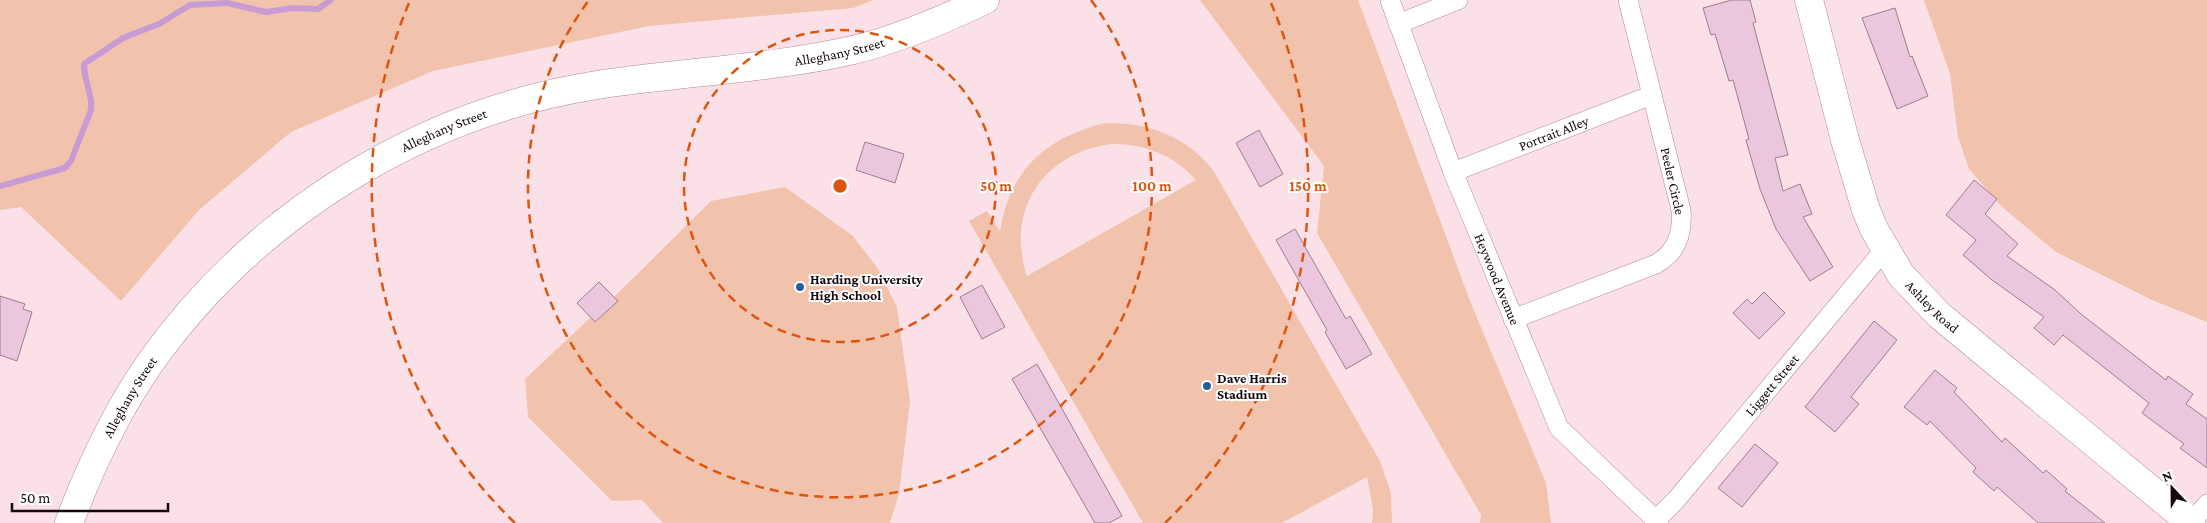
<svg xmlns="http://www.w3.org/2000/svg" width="2207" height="523" viewBox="0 0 2207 523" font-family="'Crimson Pro',serif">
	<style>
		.green { fill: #f2c3ac; fill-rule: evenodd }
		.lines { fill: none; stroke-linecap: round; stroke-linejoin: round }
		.stream { stroke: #c79bd4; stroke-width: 6 }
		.building { fill: #eac7dc; stroke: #9c7c90 }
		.street-casing { stroke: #b08992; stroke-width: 20 }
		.secondary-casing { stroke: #b08992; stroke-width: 29 }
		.street { stroke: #fff; stroke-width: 19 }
		.secondary { stroke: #fff; stroke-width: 28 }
		.ring { fill: none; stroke: #dd550c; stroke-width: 2.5; stroke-dasharray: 9 6 }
		.poi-dot { fill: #275f97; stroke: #fff; stroke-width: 2 }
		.labels { text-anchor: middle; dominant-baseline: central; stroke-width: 4; stroke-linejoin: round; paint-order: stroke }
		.street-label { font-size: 14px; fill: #15080b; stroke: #fff }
		.poi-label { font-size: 14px; font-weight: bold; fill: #15080b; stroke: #fff; text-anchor: start }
		.centre { fill: #dd550c; stroke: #fff; stroke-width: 2.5 }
		.ring-label { font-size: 15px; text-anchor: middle; font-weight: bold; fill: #dd550c; stroke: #fff; stroke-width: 4; stroke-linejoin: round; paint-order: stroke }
	</style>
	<rect width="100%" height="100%" fill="#fbe1e7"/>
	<path class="green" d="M0,0H874L853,8L649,26L433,71L291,132L199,210L121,301L21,207L0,210Z
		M1200,0H1358L1470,301L1546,483L1551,523H1480L1481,515L1317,233L1324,166Z
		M1924,0H2207V322L2152,300L2056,252L2002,207L1969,169L1958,137L1950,74Z
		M1105,123C1148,122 1186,136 1213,170L1380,461L1391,493L1392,523H1372L1373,509L1367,477L1282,523H1143L969,221L987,211L1000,231C1010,169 1046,138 1105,123ZM1112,144C1145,144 1174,155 1196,180L1027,276C1005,210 1044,152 1112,144Z
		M785,187L853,236L879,270L897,307L910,401L899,494L890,523H663L642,500L612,501L528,417L525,379L591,317L596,322L617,301L614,297L711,201Z"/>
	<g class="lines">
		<path class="stream" d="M0,186L65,168L71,161L91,110C93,94 84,82 84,64L123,38L159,24L190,5L227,3L266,12L293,8L318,9L331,0"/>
	</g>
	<path class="building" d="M1732,0H1750L1756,22L1753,23L1788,155L1775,158L1783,191L1800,184L1812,214L1803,217L1833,267L1810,281L1776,229L1760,189L1746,140L1749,139L1733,80L1729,81L1715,34L1711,35L1703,8Z
		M1895,8L1910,57L1912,56L1928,96L1897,109L1862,18Z
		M1259,130L1283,174L1260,187L1236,143Z
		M865,142L904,154L895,183L856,170Z
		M1974,180L1997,199L1985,214L2018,244L2007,256L2055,290L2081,314L2166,380L2168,376L2193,394L2186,404L2207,419V468L2180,448L2184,444L2142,413L2149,403L2063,335L2054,345L2034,328L2044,317L1992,280L1963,255L1976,240L1946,215Z
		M1295,229L1346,319L1350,316L1372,354L1346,369L1325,332L1327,330L1276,240Z
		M599,282L618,301L595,322L577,303Z
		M982,285L1005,327L982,339L960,297Z
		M1764,292L1785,313L1759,339L1733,313L1747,299L1752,304Z
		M0,296L25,304L23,309L32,312L17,361L0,355Z
		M1874,321L1897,340L1851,397L1859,404L1835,432L1805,407Z
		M1037,364L1122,516L1109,523H1095L1012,379Z
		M1935,370L1957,388L1954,392L2002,442L2005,438L2043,473L2046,470L2067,489L2065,491L2105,523H2038L1997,487L1994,491L1973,472L1976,468L1930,421L1927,425L1904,407Z
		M1755,444L1778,463L1742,507L1718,488Z"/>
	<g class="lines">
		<defs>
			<g id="street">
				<path id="s1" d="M1390,0L1453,172L1559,428L1659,523"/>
				<path d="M1398,24L1458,0"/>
				<path id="s2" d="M1453,172L1652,95"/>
				<path d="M1513,319L1656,264C1677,252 1683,233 1681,210L1628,0"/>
				<path id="s3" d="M1656,520L1676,500L1885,249"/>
				<path d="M2191,523L2207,504"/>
			</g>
			<g id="secondary">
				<path id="s4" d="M1809,0L1845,140L1866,210L1874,229L1901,275L1939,315L2191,523"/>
				<path id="s5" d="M69,523C90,467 116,412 150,363C254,216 419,113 597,85C682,72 769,69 853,50C899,39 943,20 985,0"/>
			</g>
		</defs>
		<use href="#street" class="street-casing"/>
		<use href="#secondary" class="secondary-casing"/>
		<use href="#street" class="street"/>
		<use href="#secondary" class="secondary"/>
	</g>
	<g class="ring">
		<circle cx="840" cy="186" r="156"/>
		<path d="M1091 0A312 312 0 1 1 589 0"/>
		<path d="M515 523A468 468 0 0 1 409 3M1271 3A468 468 0 0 1 1165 523"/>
	</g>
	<g class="poi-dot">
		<circle cx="800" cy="287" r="5"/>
		<circle cx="1207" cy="386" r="5"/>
	</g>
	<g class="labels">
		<g class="street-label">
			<text stroke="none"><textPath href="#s5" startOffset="965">Alleghany Street</textPath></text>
			<text stroke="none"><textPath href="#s5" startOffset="560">Alleghany Street</textPath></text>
			<text stroke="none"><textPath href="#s2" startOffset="108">Portrait Alley</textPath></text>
			<text transform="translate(1673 181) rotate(77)">Peeler Circle</text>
			<text stroke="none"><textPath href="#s1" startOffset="299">Heywood Avenue</textPath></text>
			<text stroke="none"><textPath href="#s4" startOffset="336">Ashley Road</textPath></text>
			<text stroke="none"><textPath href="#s3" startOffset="178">Liggett Street</textPath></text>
			<text stroke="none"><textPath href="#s5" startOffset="140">Alleghany Street</textPath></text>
		</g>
		<g class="poi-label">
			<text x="810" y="279">Harding University<tspan x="810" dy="16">High School</tspan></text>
			<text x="1217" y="378">Dave Harris<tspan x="1217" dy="16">Stadium</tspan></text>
		</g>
	</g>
	<circle cx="840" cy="186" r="8" class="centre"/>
	<g class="ring-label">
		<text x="996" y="191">50 m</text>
		<text x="1152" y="191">100 m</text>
		<text x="1308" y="191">150 m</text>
	</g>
	<g transform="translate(2172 488) rotate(338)" stroke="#ffffff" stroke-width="4" paint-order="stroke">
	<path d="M0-4L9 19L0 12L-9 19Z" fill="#15080b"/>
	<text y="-8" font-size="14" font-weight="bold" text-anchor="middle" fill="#15080b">N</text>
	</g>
	<path d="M12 503v8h156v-8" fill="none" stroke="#15080b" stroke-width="2.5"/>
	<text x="20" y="503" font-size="15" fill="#15080b" stroke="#ffffff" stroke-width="4" paint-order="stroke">50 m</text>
</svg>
